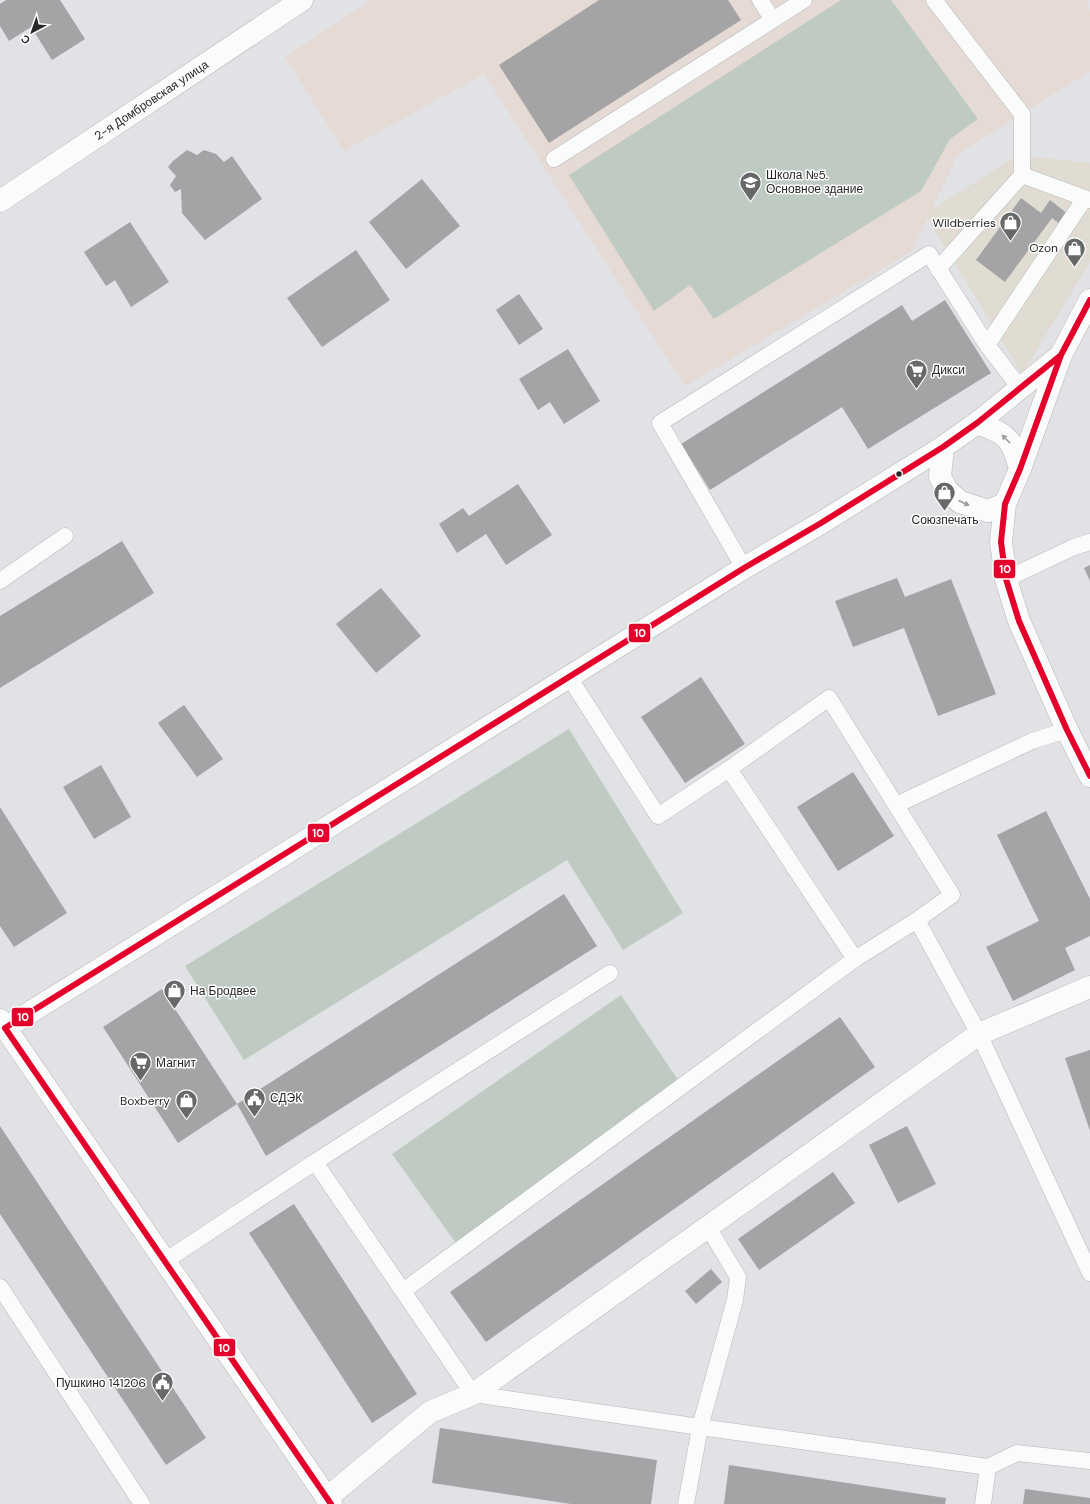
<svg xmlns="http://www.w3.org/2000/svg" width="1090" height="1504" viewBox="0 0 1090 1504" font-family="'DM Sans',sans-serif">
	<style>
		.commercial { fill: #e1dcd2 }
		.education { fill: #e5dad4 }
		.green { fill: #bfcbc2 }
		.building { fill: #a4a3a5 }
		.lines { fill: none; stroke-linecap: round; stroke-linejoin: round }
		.lane-casing { stroke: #b5b6b8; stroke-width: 17 }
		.street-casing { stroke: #b5b6b8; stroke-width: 23 }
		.secondary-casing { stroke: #b5b6b8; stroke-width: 23 }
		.lane { stroke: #fafbfb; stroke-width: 16 }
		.street { stroke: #fafbfb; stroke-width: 22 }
		.secondary { stroke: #fafbfb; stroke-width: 22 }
		.bus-1-casing { stroke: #fff; stroke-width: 9 }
		.bus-1 { stroke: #e4002b; stroke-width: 6 }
		.oneway { fill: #9b9c9c }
		.bus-dot { fill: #262728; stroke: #fff; stroke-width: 1.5 }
		.labels { text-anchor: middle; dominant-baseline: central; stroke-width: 3; stroke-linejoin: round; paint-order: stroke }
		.street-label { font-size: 12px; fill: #262728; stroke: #fff }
		.poi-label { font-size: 12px; fill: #262728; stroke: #fff; text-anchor: start }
		.line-badge { stroke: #fff; stroke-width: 1.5 }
		.badge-label { font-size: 11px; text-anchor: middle; font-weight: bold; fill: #fff }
	</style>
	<rect width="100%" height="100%" fill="#e0e2e5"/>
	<path class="commercial" d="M1018,155L1090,163V262L1022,374L925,214Z"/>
	<path class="education" d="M371,0H1088L1090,12V71L958,154L912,251L685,386L484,74L344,151L285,57Z"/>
	<path class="green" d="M841,0H891L978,119L950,139L921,191L714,319L690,285L654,311L569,175Z
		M569,729L683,913L623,950L567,860L244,1060L185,966Z
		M621,995L682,1086L460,1249L392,1154Z"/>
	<path class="building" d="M6,0H60L85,39L52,60L31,27L9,41L0,26V4Z
		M599,0H728L741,20L549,143L499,65Z
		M187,150L197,155L204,150L216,154L224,162L232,156L262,199L205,240L182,213L181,189L175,192L170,185L176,176L168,167L173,161Z
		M422,179L460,226L406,269L369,222Z
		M1021,198L1041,213L1050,200L1068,214L1061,225L1052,218L1005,282L976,260Z
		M130,222L169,282L131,307L115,280L106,286L84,252Z
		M356,250L390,300L322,347L287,298Z
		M519,294L543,329L519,345L496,310Z
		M945,300L991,373L868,449L842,407L710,490L681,444L902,305L912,321Z
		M568,349L600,401L564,424L550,402L538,410L519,379Z
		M518,484L552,535L506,565L486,534L457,553L439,524L463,508L469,516Z
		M122,541L154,593L0,688V616Z
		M1090,565V581L1084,568Z
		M897,578L905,597L951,579L996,694L938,716L904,628L853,647L835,601Z
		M381,588L421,636L376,673L336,624Z
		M701,677L745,744L685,783L641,717Z
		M184,705L223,759L197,777L158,723Z
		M101,765L131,817L94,839L63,787Z
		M853,772L894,836L838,871L797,807Z
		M0,807L67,913L14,947L0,926Z
		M1046,811L1090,899V936L1065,948L1075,970L1013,1001L986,947L1039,921L997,835Z
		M564,894L597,946L266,1156L237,1104Z
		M162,989L237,1104L178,1143L103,1027Z
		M840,1017L875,1067L486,1342L450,1292Z
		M1090,1050V1131L1065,1058Z
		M0,1126L206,1438L166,1465L0,1214Z
		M907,1126L936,1184L898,1203L869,1145Z
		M833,1172L855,1203L759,1270L738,1239Z
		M294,1204L417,1394L372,1423L249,1233Z
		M711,1269L722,1282L696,1304L685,1291Z
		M440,1428L657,1460L651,1504H571L432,1483Z
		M729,1465L946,1498L945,1504H724Z
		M1025,1489L1090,1498V1504H1023Z"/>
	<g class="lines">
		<defs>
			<path id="lane" d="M760,0L773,20
				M934,0L1022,114V175
				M554,159L804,0
				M938,269L1022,175L1090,200
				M987,345L1085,198
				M744,568L660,423L929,254L987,345L1021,389
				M1006,579L1074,547L1090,542
				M0,581L65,536
				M729,769L829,698L952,895L917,920
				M896,805L1032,741L1067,730
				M855,959L917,920L979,1034L1090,1273
				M315,1162L610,973
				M165,1261L315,1162L473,1394L700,1427L988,1467L983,1504
				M0,1287L142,1504
				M403,1291L855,959L729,769L658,816L569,677
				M988,1467L1017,1453L1090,1461
				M686,1504L700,1427L735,1300L738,1277L708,1227"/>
			<g id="street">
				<path id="s1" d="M0,201L302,0"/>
				<path d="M327,1498L430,1412L473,1394L979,1034L1090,987"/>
			</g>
			<path id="secondary" d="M1090,300L1061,355L1020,469L1005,504L1001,542L1006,579L1019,621L1067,730L1090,776
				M977,423C1007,434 1012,438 1020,469
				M943,447L940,477L947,490L960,502L988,511L1005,504
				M0,1020L331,1504
				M5,1028L744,568L821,523L943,447L977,423L1061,355"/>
		</defs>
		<use href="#lane" class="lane-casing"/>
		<use href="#street" class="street-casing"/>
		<use href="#secondary" class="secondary-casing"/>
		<use href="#lane" class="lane"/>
		<use href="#street" class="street"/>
		<use href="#secondary" class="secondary"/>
		<defs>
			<path id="bus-1" d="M1061,355L1020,469L1005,504L1001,542L1006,579L1019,621L1067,730L1090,776
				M331,1504L5,1028L744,568L821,523L943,447L977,423L1061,355L1090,300"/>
		</defs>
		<use href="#bus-1" class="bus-1-casing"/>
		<use href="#bus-1" class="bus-1"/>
	</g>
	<defs><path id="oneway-solid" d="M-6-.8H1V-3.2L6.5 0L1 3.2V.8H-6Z"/></defs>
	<g class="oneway">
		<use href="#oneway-solid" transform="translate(1006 439) rotate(-135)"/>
		<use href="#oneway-solid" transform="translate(964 503) rotate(25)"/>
	</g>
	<defs>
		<symbol id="school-pin" viewBox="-11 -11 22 30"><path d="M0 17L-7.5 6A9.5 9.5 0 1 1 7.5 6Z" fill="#67686a" stroke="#fff"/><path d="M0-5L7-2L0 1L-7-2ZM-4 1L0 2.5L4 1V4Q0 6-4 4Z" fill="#fff"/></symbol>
		<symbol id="shop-pin" viewBox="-11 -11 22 30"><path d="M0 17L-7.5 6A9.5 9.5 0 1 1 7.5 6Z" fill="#67686a" stroke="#fff"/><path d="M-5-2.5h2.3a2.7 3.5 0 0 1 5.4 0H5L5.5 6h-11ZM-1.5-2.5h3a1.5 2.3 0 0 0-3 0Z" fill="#fff"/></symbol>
		<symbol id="supermarket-pin" viewBox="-11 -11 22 30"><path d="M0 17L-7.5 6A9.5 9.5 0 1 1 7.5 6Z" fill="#67686a" stroke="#fff"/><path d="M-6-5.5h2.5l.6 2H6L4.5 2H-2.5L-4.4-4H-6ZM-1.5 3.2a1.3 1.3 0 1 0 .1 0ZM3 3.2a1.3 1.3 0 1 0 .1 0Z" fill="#fff"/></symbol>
		<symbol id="civic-pin" viewBox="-11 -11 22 30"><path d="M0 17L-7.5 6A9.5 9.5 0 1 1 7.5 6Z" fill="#67686a" stroke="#fff"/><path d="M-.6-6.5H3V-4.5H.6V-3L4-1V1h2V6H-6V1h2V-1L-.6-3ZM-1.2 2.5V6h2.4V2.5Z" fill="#fff"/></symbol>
	</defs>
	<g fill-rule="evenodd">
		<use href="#school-pin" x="738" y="170" width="25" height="34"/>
		<use href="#shop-pin" x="998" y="210" width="25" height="34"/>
		<use href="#shop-pin" x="1062" y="236" width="25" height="34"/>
		<use href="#supermarket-pin" x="904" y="358" width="25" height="34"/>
		<use href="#shop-pin" x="932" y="480" width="25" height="34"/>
		<use href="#shop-pin" x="162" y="978" width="25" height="34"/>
		<use href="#supermarket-pin" x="128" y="1050" width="25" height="34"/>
		<use href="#civic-pin" x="242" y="1086" width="25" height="34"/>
		<use href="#shop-pin" x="174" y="1088" width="25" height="34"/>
		<use href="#civic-pin" x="150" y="1370" width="25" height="34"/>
	</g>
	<circle class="bus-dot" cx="899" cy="474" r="3.5"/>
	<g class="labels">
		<g class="street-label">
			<text stroke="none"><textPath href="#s1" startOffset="182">2-я Домбровская улица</textPath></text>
		</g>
		<g class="poi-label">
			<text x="766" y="175">Школа №5.<tspan x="766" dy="14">Основное здание</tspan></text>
			<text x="996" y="223" text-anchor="end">Wildberries</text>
			<text x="1058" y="248" text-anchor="end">Ozon</text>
			<text x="932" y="370">Дикси</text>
			<text x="945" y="520" text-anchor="middle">Союзпечать</text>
			<text x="190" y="991">На Бродвее</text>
			<text x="156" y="1063">Магнит</text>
			<text x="270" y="1098">СДЭК</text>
			<text x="170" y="1101" text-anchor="end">Boxberry</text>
			<text x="146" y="1383" text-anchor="end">Пушкино 141206</text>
		</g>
	</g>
	<g class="line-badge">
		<rect x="993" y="559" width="23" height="20" rx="4" fill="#e4002b"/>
		<rect x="628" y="623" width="23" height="20" rx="4" fill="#e4002b"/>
		<rect x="307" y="823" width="23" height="20" rx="4" fill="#e4002b"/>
		<rect x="11" y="1007" width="23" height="20" rx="4" fill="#e4002b"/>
		<rect x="213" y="1338" width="23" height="19" rx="4" fill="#e4002b"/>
	</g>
	<g class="badge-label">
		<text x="1005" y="573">10</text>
		<text x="640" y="637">10</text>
		<text x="318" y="837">10</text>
		<text x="23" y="1021">10</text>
		<text x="224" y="1352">10</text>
	</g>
	<g transform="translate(32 32) rotate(221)" stroke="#ffffff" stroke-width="3" paint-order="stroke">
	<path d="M0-3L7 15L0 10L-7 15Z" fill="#262728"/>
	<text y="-6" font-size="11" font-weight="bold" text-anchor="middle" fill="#262728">С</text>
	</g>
</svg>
